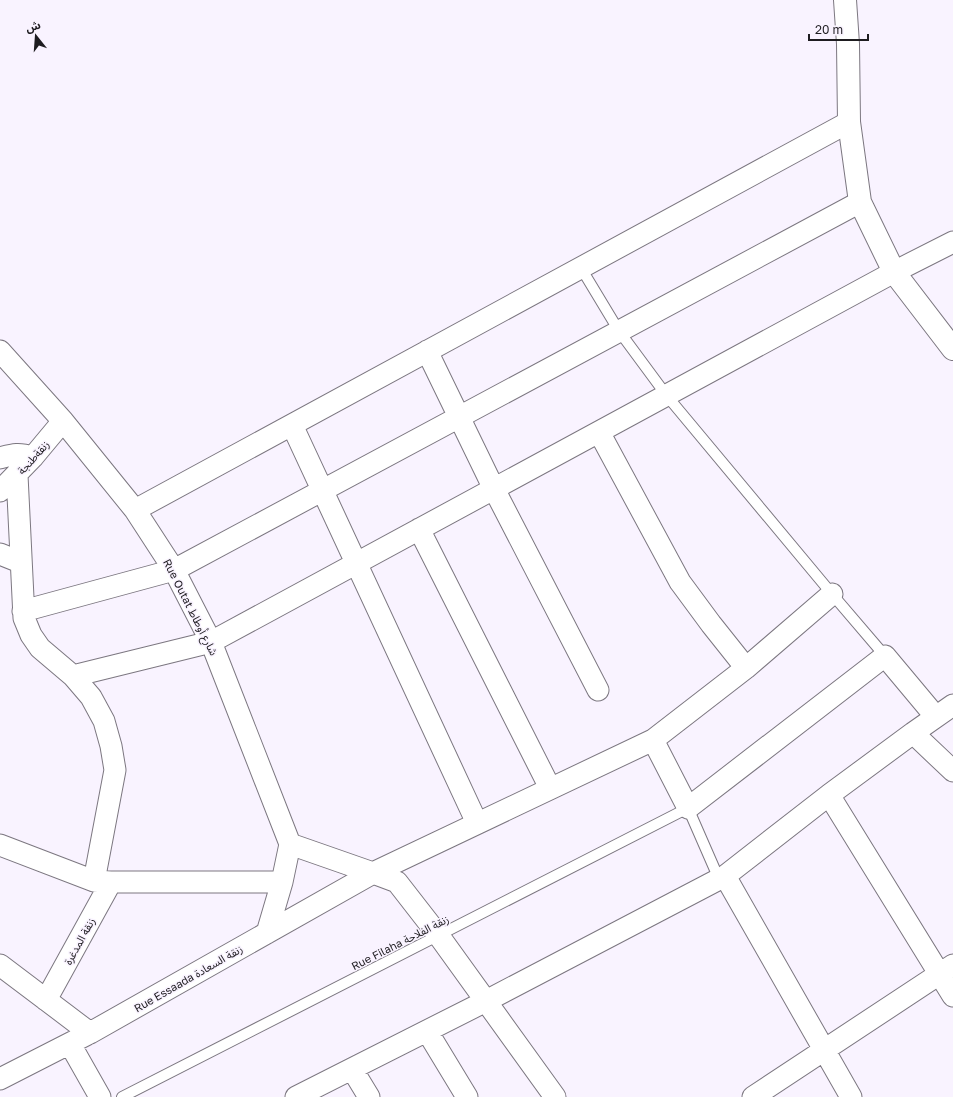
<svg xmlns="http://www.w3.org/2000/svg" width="953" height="1097" viewBox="0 0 953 1097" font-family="'Golos Text','Noto Sans Arabic',sans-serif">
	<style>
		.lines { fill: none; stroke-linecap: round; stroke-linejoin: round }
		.lane-casing { stroke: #7c7780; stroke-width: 12 }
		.street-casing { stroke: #7c7780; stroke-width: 23 }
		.secondary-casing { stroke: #7c7780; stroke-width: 24 }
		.lane { stroke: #fff; stroke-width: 10 }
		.street { stroke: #fff; stroke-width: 21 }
		.secondary { stroke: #fff; stroke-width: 22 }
		.labels { text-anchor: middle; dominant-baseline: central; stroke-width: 3; stroke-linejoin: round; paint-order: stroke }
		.street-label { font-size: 11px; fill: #1e1c20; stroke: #f9f3ff }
	</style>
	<rect width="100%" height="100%" fill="#f9f3ff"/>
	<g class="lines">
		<defs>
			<path id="lane" d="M581,268L619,331L667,396L832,594L885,656
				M122,1097L688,808L719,879"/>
			<path id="street" d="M0,351L63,421L135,510L174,570L211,642L290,844L373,873L397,882L439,936L555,1097
				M427,351L494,489L598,690
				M292,425L477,823
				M599,432L680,582L711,624L746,668
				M0,458C14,454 19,453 33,457
				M17,475L24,618L31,635L40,648L73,676L91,697L104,721L111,746L115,770L94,881
				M0,491L33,457L63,421
				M135,510L849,122
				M419,529L550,788
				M0,554L20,562
				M23,611L174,570L860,202
				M73,676L211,642L894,272L953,242
				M913,733L953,771
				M653,740L688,808L885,656L936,717
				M829,795L953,996
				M0,845L94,881L111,882H282
				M725,876L851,1097
				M267,933L282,882L290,844
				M0,965L90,1033
				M46,1000L111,882
				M427,1031L467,1097
				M70,1044L100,1097
				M352,1069L369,1097
				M0,1079L90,1033L373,873L653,740L746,668L832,594
				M296,1097L486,1001L725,876L829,795L913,733L953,705
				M753,1097L953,965"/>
			<path id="secondary" d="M845,0L848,44L849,122L860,202L894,272L953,349"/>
		</defs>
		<use href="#lane" class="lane-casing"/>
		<use href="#street" class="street-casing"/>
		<use href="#secondary" class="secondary-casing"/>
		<use href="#lane" class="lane"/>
		<use href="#street" class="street"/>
		<use href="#secondary" class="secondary"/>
	</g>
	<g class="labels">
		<g class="street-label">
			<text transform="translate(33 457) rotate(-48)">زنقةطنجة</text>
			<text transform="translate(191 607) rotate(63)">Rue Outat شارع أوطاط</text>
			<text transform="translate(79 941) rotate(-61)">زنقة المدغرة</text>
			<text transform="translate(400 942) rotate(-27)">Rue Filaha زنقة الفلاحة</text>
			<text transform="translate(188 978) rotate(-30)">Rue Essaada زنقة السعادة</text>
		</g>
	</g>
	<g transform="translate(36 36) rotate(343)" stroke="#f9f3ff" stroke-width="3" paint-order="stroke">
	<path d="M0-3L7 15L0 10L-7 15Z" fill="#1e1c20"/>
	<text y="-6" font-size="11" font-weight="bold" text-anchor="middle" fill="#1e1c20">ش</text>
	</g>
	<path d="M809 34v6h59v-6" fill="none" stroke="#1e1c20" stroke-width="2"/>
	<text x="815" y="34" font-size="12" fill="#1e1c20" stroke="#f9f3ff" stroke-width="3" paint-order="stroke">20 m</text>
</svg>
